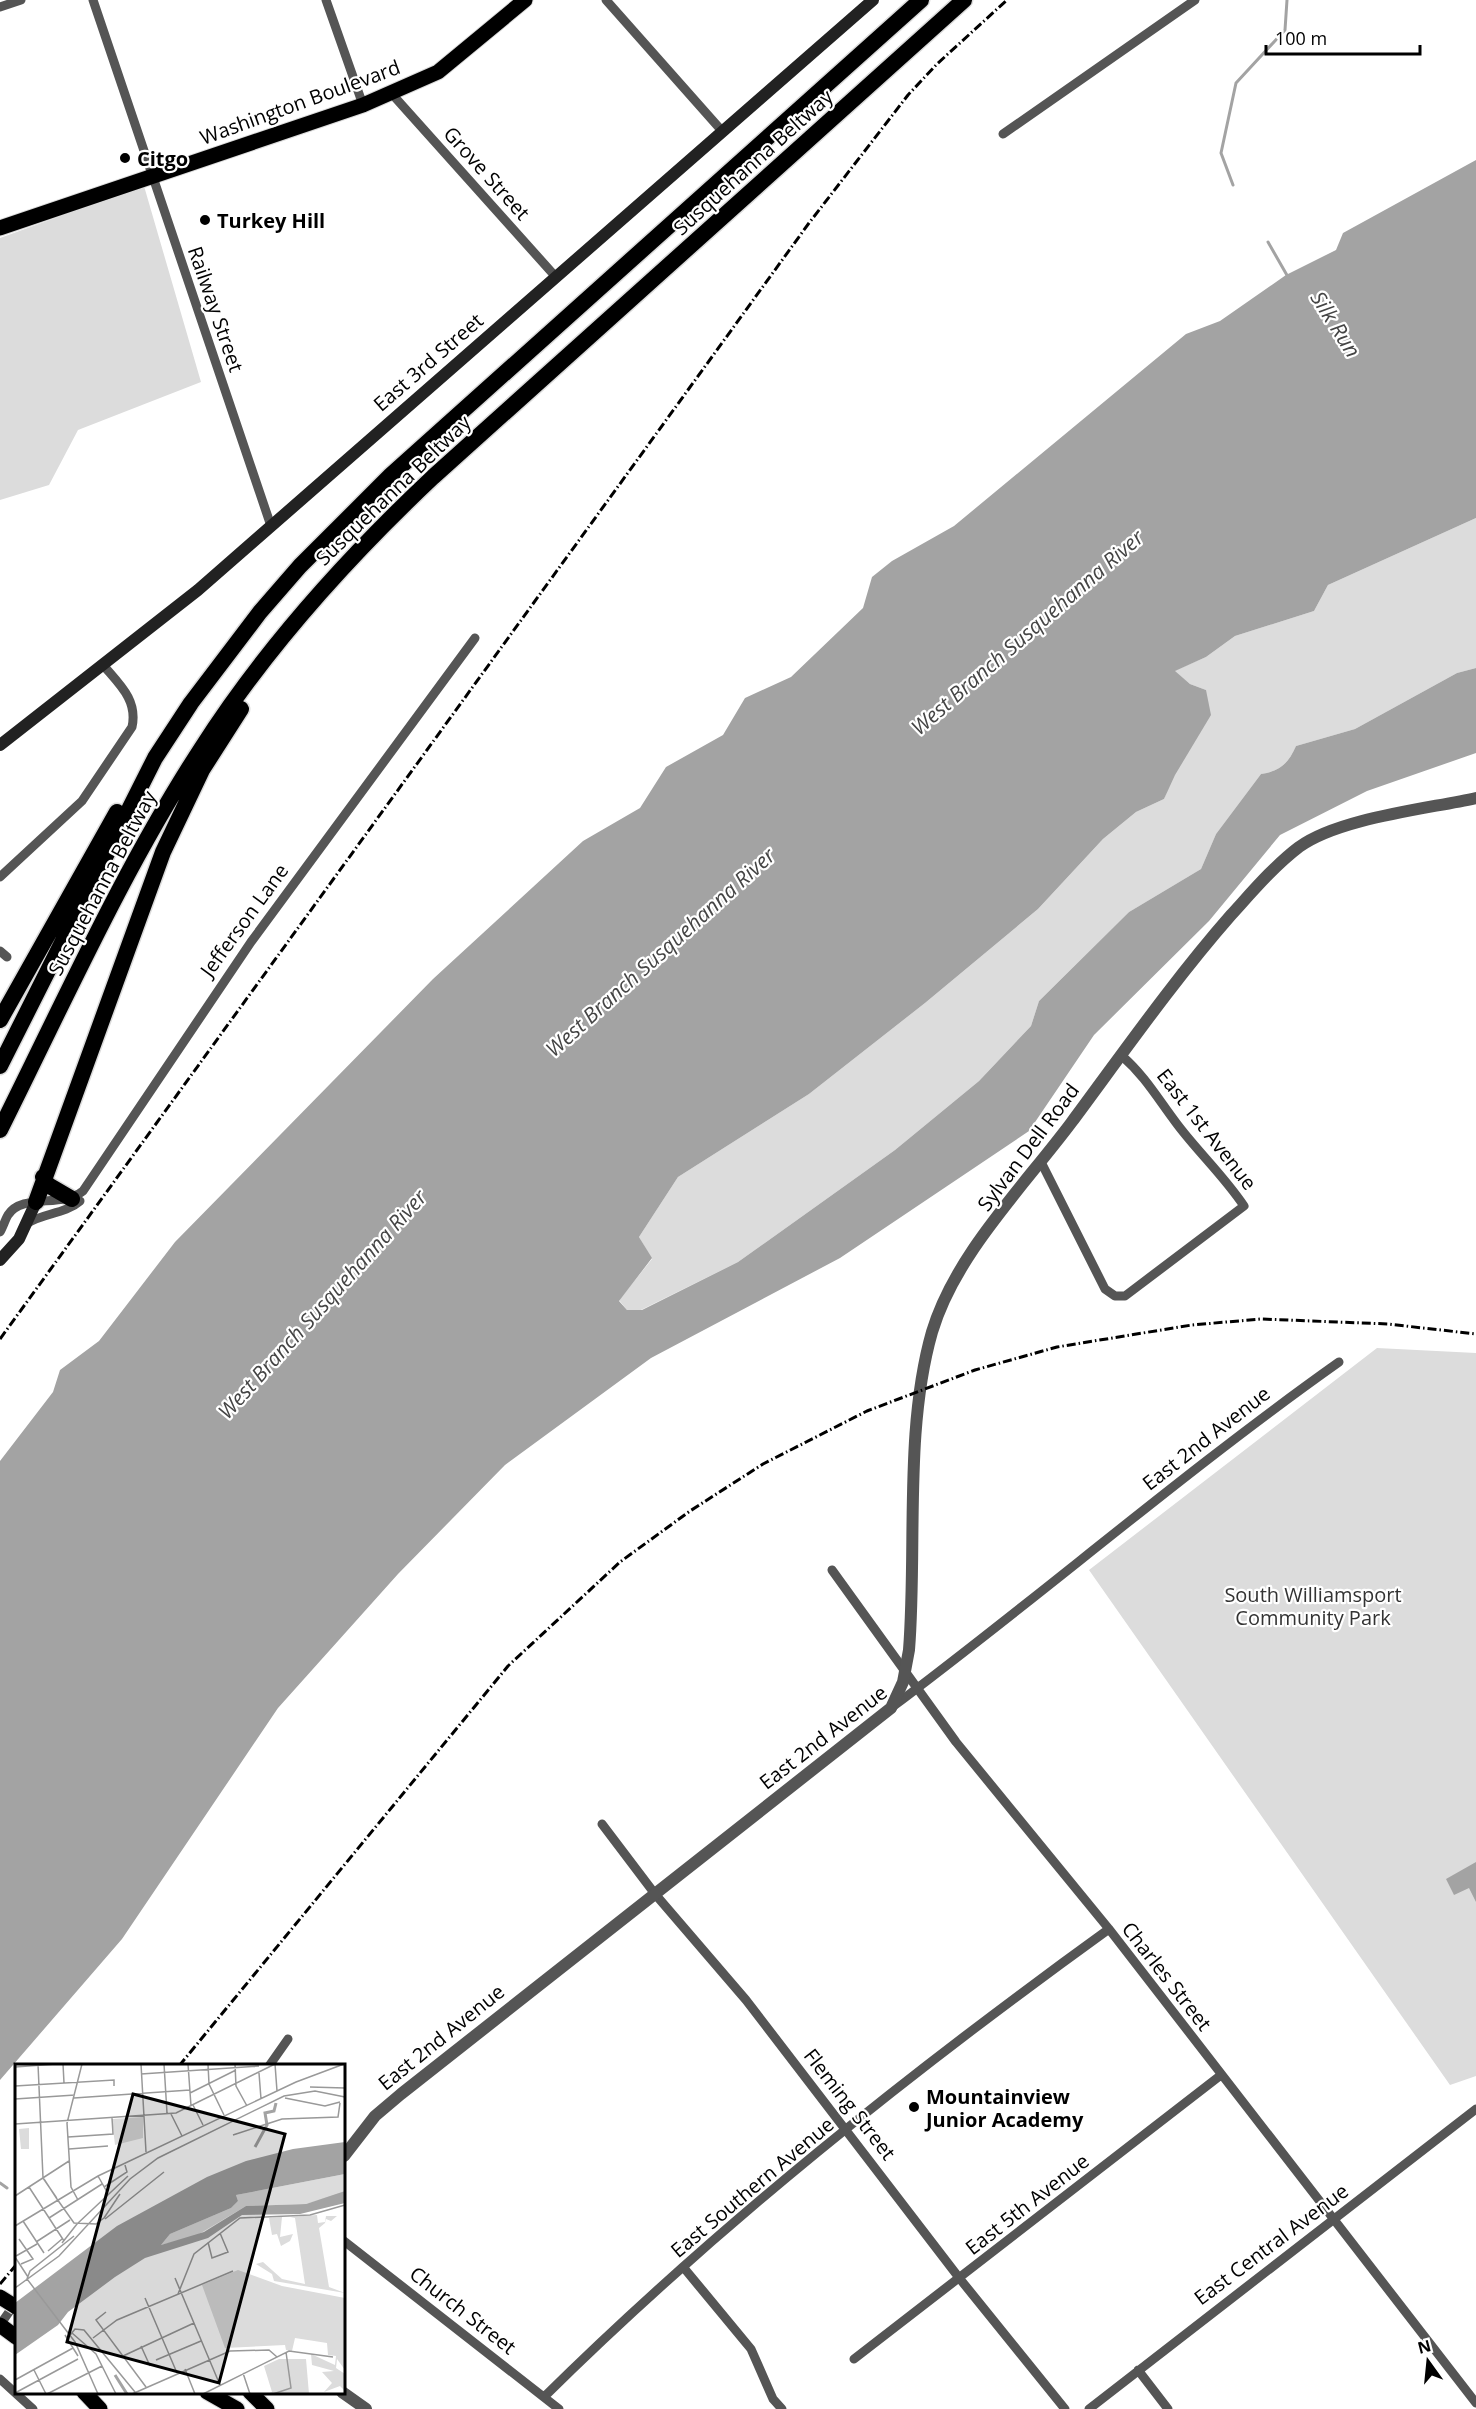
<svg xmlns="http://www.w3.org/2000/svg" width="1476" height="2409" viewBox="0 0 1476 2409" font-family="'Open Sans',sans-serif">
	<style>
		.green { fill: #dcdcdc }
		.water { fill: #a3a3a3 }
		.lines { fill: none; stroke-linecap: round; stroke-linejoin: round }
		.stream { stroke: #a3a3a3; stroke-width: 3 }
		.primary-casing { stroke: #dbdbdb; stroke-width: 17 }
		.trunk-casing { stroke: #dbdbdb; stroke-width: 17 }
		.motorway-casing { stroke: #dbdbdb; stroke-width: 19 }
		.minor { stroke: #555; stroke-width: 9 }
		.tertiary { stroke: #555; stroke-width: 12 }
		.secondary { stroke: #222; stroke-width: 12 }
		.primary { stroke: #000; stroke-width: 15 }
		.trunk { stroke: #000; stroke-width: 15 }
		.motorway { stroke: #000; stroke-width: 16 }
		.rail { stroke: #000; stroke-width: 3; stroke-dasharray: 9 3 1.5 3; stroke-linecap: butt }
		.trunk-bridge-casing { stroke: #dbdbdb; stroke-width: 17; stroke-linecap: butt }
		.trunk-bridge { stroke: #000; stroke-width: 15 }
		.poi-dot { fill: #000; stroke: #fff; stroke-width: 2 }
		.labels { text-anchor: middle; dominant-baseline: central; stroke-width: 4.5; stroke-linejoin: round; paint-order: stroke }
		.street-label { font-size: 20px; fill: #000; stroke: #fff }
		.poi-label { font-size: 20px; font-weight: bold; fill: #000; stroke: #fff; text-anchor: start }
		.park-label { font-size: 20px; fill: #333; stroke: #fff }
		.water-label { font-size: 21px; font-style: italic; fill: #444; stroke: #fff }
		.inset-river { fill: none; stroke: #a3a3a3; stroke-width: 3 }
		.inset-road { fill: none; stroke: #999; stroke-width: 1.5 }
		.view { fill: #000; fill-opacity: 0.15; stroke: #000; stroke-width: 3 }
		.inset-edge { fill: none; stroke: #000; stroke-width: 3 }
	</style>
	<rect width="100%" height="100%" fill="#fff"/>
	<path class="green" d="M144,186L201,382L78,430L49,485L0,500V238Z
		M1476,518V668L1457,673L1355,729L1296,746C1288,764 1280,771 1261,774L1216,834L1201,869L1129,912L1039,1001L1031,1026L979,1081L895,1150L738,1262L641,1310H627L619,1300L652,1259L639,1237L678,1177L809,1094L925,1003L1038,909L1103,839L1136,812L1164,799L1206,690L1190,684L1174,671L1206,657L1235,636L1314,611L1328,585Z
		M1377,1348L1476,1353V2076L1450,2085L1089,1570Z"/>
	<path class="water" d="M1476,160V518L1328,585L1314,611L1235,636L1206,657L1175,671L1190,684L1206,690L1211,715L1175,775L1164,799L1136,812L1103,839L1038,909L925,1003L809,1094L678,1177L639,1237L652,1258L619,1301L627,1310H642L738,1262L895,1150L979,1081L1031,1026L1039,1001L1129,912L1201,869L1216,834L1261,774C1280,771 1288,764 1296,746L1355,729L1457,673L1476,668V753L1367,791L1280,835L1209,921L1094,1035L1029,1131L840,1258L651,1358L505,1465L398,1574L278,1708L122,1939L0,2080V1461L53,1392L60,1370L99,1341L175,1242L433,979L583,841L640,808L666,767L723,735L745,698L791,677L863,608L872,577L892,561L954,526L1186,334L1220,321L1286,275L1336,250L1343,233Z
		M1476,1862V1902L1469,1888L1454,1895L1446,1879Z"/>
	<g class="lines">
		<path class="stream" d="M1233,185L1221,153L1236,83L1285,30L1287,0
			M1268,242L1288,277
			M0,2183L7,2188"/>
		<defs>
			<path id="primary" d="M0,228L363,105L438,72L525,0"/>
			<path id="trunk" d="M0,2325L16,2337
				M84,2392L100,2409
				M207,2392L237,2409
				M250,2392L267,2409"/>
			<path id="motorway" d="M0,1020L117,812
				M0,1066L155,758L191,703L260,612L300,566L391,475L921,0
				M0,1130C64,1002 123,869 201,749C266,647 346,559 433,477L964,0
				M43,1177L48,1185L72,1199
				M36,1202L163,852L202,770L241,709"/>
		</defs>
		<use href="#primary" class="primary-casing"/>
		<use href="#trunk" class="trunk-casing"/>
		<use href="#motorway" class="motorway-casing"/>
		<path class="minor" d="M93,0L271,526
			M326,0L363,105
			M606,0L722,131
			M0,7L21,0
			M392,94L555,276
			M1003,134L1195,0
			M0,877L82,801L132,727C138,700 119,684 103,665
			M0,951L7,957
			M1041,1162L1105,1289L1115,1296H1125L1244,1206C1224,1176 1198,1152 1177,1124C1158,1099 1145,1076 1122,1056
			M28,1223C44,1213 65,1214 80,1201
			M0,1232C3,1227 5,1220 8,1215C22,1193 62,1208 83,1191L251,942L475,638
			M832,1570L956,1742L1109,1929L1476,2403
			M891,1708C1042,1595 1185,1471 1339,1362
			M602,1824L655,1894L746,2000L960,2279L1065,2409
			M269,2066L288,2039
			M344,2241L559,2409
			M684,2268L751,2349L773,2399L782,2409
			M0,2325L16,2302
			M854,2359L1221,2075
			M1138,2370L1168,2409
			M0,2379L33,2409
			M544,2397C717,2226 911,2072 1109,1929
			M1089,2409L1476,2109"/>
		<path class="tertiary" d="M344,2156L375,2116L401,2094L891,1708L903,1682L909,1650C917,1548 904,1430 932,1332C955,1255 1023,1187 1071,1123C1123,1053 1174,980 1231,915C1252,892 1274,866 1299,847C1339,818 1426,809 1476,798
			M342,2392L366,2409"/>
		<path class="secondary" d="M0,745L198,590L873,0
			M0,1260L19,1239L36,1202"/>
		<use href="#primary" class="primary"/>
		<use href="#trunk" class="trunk"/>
		<use href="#motorway" class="motorway"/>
		<path class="rail" d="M0,1339L809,223L908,95L937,64L1007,0
			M179,2066L508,1666L620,1562L690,1511L763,1464L867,1411L975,1370L1057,1347L1192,1325L1261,1319L1388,1324L1476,1334
			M0,2284L16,2265"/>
		<defs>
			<path id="trunk-bridge" d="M0,2297L16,2307"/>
		</defs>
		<use href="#trunk-bridge" class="trunk-bridge-casing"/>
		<use href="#trunk-bridge" class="trunk-bridge"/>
	</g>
	<g class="poi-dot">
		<circle cx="125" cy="158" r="6"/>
		<circle cx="205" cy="220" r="6"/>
		<circle cx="914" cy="2107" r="6"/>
	</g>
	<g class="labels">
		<g class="street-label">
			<text transform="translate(300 102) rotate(-20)">Washington Boulevard</text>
			<text transform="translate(753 162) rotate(-42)">Susquehanna Beltway</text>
			<text transform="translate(487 173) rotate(48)">Grove Street</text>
			<text transform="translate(216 309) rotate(71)">Railway Street</text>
			<text transform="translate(428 362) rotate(-41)">East 3rd Street</text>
			<text transform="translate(393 490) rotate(-44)">Susquehanna Beltway</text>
			<text transform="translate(102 883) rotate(-62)">Susquehanna Beltway</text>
			<text transform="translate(244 920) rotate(-54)">Jefferson Lane</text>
			<text transform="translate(1207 1129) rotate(52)">East 1st Avenue</text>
			<text transform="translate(1028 1147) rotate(-53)">Sylvan Dell Road</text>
			<text transform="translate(1206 1438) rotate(-38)">East 2nd Avenue</text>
			<text transform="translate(823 1737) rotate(-38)">East 2nd Avenue</text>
			<text transform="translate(1167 1976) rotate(52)">Charles Street</text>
			<text transform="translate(441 2037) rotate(-39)">East 2nd Avenue</text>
			<text transform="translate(850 2104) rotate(52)">Fleming Street</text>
			<text transform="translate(752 2187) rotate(-40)">East Southern Avenue</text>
			<text transform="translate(1027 2204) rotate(-38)">East 5th Avenue</text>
			<text transform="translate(1271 2244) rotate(-37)">East Central Avenue</text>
			<text transform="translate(463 2310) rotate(38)">Church Street</text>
		</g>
		<g class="poi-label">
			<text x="137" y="158">Citgo</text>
			<text x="217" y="220">Turkey Hill</text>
			<text x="926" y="2096">Mountainview<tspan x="926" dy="23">Junior Academy</tspan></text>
		</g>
		<g class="park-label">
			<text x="1313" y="1594">South Williamsport<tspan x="1313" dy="23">Community Park</tspan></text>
		</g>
		<g class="water-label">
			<text transform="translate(1336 324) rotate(58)">Silk Run</text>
			<text transform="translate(1027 632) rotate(-41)">West Branch Susquehanna River</text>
			<text transform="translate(660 952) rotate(-42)">West Branch Susquehanna River</text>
			<text transform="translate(322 1304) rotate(-48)">West Branch Susquehanna River</text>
		</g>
	</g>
	<g transform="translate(15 2064)">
		<rect width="330" height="330" fill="#fff"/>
		<path d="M128,53V74L100,81L97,55ZM14,64V85H6L4,65ZM330,110V127L321,131L291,140L231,142L179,173L146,181L155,170L216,144L223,137L221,131ZM302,151L303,159L310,158L311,152H322L316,157L311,155L310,159L304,164L314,223L330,229L259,217L257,210L241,200L248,198L267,215L290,220L280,154L275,153ZM267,153L265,173L278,170L275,177L266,182L262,170L257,171L254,154ZM223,206L267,222L330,234V306L322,295L321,304L330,310V327L325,322L309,328L317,319L307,308L319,307L297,301L296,290L320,301L321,292L313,291L312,279L280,274L277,287L271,286L270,281L210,284L187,221ZM264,295H291L294,330H252L257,328L249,302Z" fill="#dcdcdc"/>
		<path d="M330,78V110L221,131L223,137L216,144L155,170L146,181L189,168L231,142L291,140L330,127V139L285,150L227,151L193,174L130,194L100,213L53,248L43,261L0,291V239L102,162L192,113L231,97L278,85Z" fill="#a3a3a3"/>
		<path class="inset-river" d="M240,83L252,61L250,49L259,47L261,39M100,311L112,330"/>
		<path class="inset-road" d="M23,0L28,114M48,0L49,19M126,0L131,88M149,0L152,49M173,0L176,42M193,0L194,20L209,51M220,0L221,22L232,42M260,0L262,27M0,3L41,0M244,9L246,35M126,10L244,2M0,22L99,16V22M295,23L330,24M175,29L221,6M59,34L175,26M270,34L310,42L325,38M0,35L60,31M178,41L188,61M156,50L167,72M0,60L161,49L260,0M218,71L267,55L323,53L325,39M53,73L98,70L97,54M54,85L93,82M83,112L92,128M28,114L41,133L42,135L29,115ZM14,123L49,177M89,123L112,108L110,101M0,132L54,97M42,135L59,159L81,160L89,154M63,136L56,123L52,59L67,0M34,154L87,120M89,154L105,130M90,155L149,108M8,157L29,189M62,160L113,112M0,162L83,112L281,18L329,0M59,172L15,207L12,215L60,278L83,330M4,175L18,195L6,200M21,178L55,156M193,178L197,194L213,188L205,169M47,179L62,160M33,187L47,175M1,192L22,180M0,193L13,213M160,214L205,321M0,224L44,192L115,115L143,94L269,32L300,27L330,33M163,230L179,190L225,154L295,151L330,141M130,234L162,309M91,248L81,256L131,323M57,269L81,290L101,330M50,271L63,292M78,274L102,256L218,207M52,275L60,265L69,266L120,328M126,282L135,302M108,292L179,259M141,296L186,277M170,305L180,330M19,306L31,330M228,309L235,330M0,316L58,284M0,329L63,295M32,330L87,302M117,330L215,287L254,286L262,293M188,330L274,287L318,293M258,330L276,324L271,288"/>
		<path class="view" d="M118,30L270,70L204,319L52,278Z"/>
		<rect width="330" height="330" class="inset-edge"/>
	</g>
	<g transform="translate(1428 2361) rotate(345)" stroke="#ffffff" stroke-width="4.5" paint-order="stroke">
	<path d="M0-4.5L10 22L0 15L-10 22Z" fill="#000000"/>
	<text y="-9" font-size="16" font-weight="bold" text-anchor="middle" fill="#000000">N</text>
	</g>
	<path d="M1266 45v9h154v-9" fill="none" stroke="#000000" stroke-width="3"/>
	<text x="1275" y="45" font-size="18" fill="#000000" stroke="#ffffff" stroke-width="4.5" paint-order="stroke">100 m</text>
</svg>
